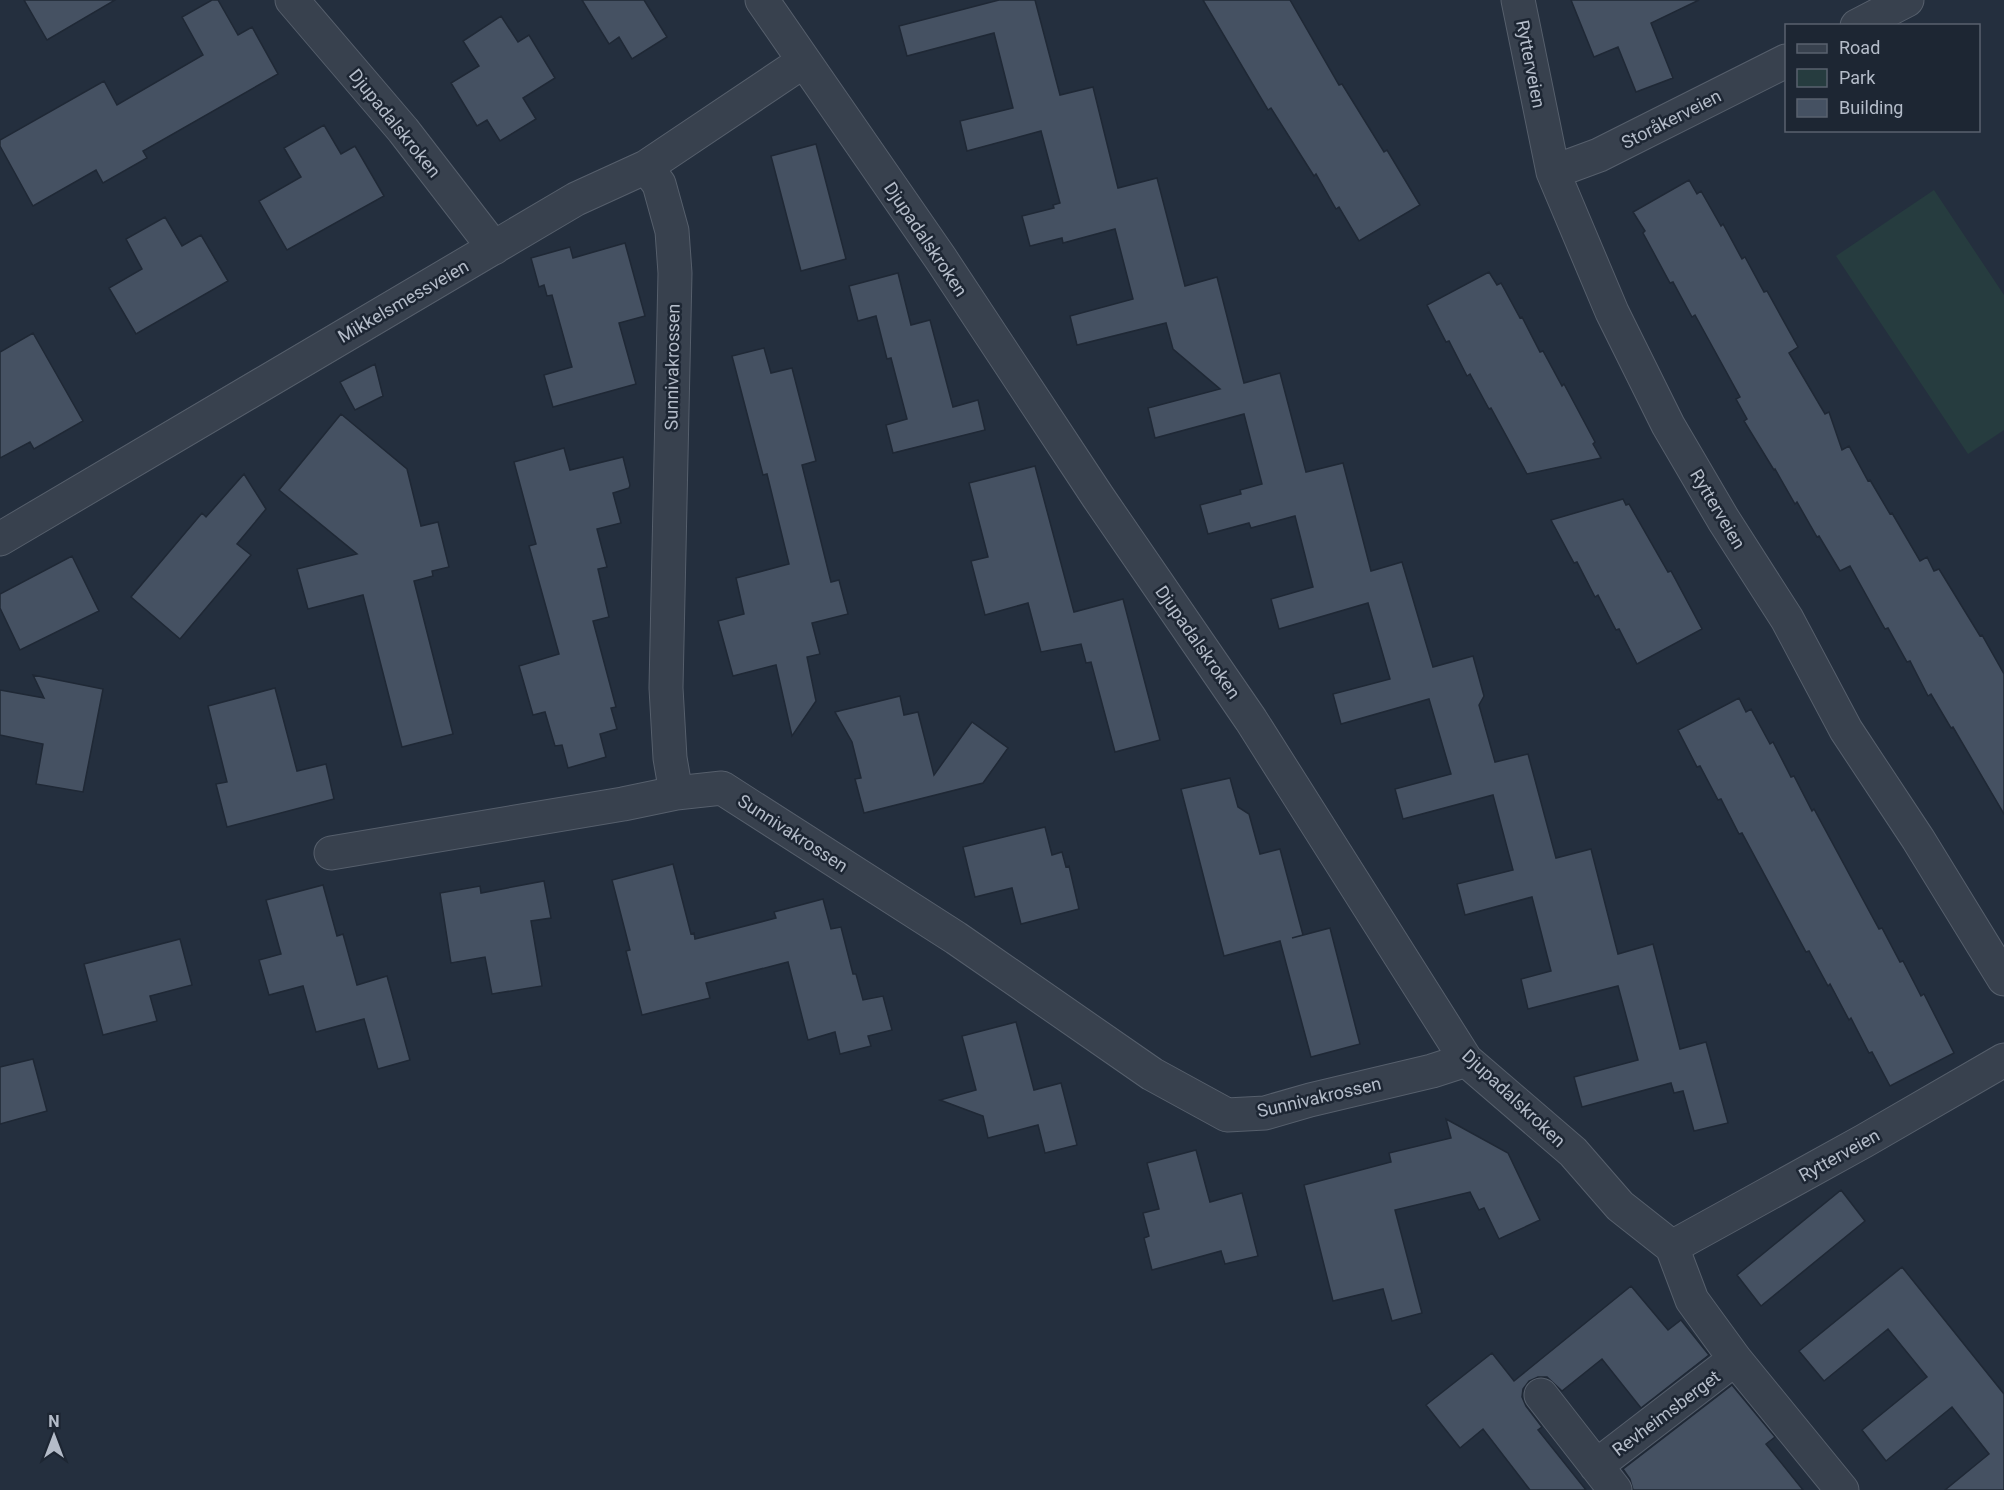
<svg xmlns="http://www.w3.org/2000/svg" width="2004" height="1490" viewBox="0 0 2004 1490" font-family="Roboto,sans-serif">
	<style>
		.green { fill: #263c3f }
		.building { fill: #455162; stroke: #1f2835; stroke-width: 1.5 }
		.lines { fill: none; stroke-linecap: round; stroke-linejoin: round }
		.street-casing { stroke: #565f6c; stroke-width: 35 }
		.street { stroke: #38414e; stroke-width: 33 }
		.labels { text-anchor: middle; dominant-baseline: central; stroke-width: 5; stroke-linejoin: round; paint-order: stroke }
		.street-label { font-size: 18px; fill: #b4bcc9; stroke: #1d2633 }
	</style>
	<rect width="100%" height="100%" fill="#242f3e"/>
	<path class="green" d="M1934,190L2004,295V430L1968,454L1836,256Z"/>
	<path class="building" d="M24,0H115L47,40Z
		M212,0H218L238,35L252,27L278,74L143,151L147,158L103,183L96,170L33,206L0,146V140L104,81L117,105L203,55L182,17Z
		M582,0H644L667,37L632,59L619,37L609,44Z
		M999,0H1035L1060,95L1093,87L1118,188L1157,178L1185,286L1217,277L1244,383L1280,373L1306,472L1343,463L1371,571L1402,562L1433,667L1473,656L1484,696L1479,705L1495,762L1528,754L1556,858L1591,849L1618,954L1653,944L1680,1049L1706,1042L1728,1123L1694,1131L1683,1091L1674,1093L1671,1083L1582,1107L1574,1077L1638,1060L1618,986L1528,1009L1521,979L1551,971L1532,897L1465,915L1457,884L1513,870L1493,795L1403,819L1395,789L1451,774L1429,699L1341,724L1333,694L1390,679L1368,603L1279,629L1271,599L1313,587L1295,516L1251,528L1249,523L1208,534L1200,505L1241,494L1240,490L1262,484L1244,414L1155,438L1148,408L1220,389L1173,349L1166,323L1077,345L1070,316L1133,299L1115,229L1063,243L1062,238L1030,246L1022,216L1054,208L1053,205L1060,203L1041,131L967,151L960,121L1013,108L994,33L907,56L899,26Z
		M1203,0H1290L1339,85L1342,84L1384,152L1387,150L1420,205L1359,241L1339,207L1336,209L1316,174L1314,176L1271,108L1268,110Z
		M1571,0H1699L1651,23L1673,78L1636,92L1618,47L1594,57Z
		M501,16L518,42L529,35L555,78L523,98L536,119L500,141L487,120L477,126L451,83L479,66L463,41Z
		M324,125L341,154L355,146L384,196L287,250L259,201L301,177L284,148Z
		M816,144L846,259L801,271L771,156Z
		M1689,180L1697,194L1701,191L1721,226L1723,224L1742,259L1745,257L1764,292L1767,291L1798,347L1789,353L1825,414L1829,412L1842,450L1849,446L1868,481L1870,480L1890,514L1892,513L1920,561L1927,557L1934,571L1939,569L1980,636L1982,635L2004,674V814L1953,727L1951,728L1931,694L1928,696L1910,661L1907,662L1888,628L1885,629L1850,566L1840,571L1819,536L1817,537L1797,502L1795,504L1775,469L1774,470L1744,421L1747,419L1736,399L1740,397L1695,315L1692,317L1673,282L1670,283L1643,233L1645,231L1633,212Z
		M165,217L182,246L201,235L228,281L136,334L109,288L142,269L126,239Z
		M625,243L645,316L619,323L636,384L553,407L544,375L572,367L552,295L547,296L544,285L539,287L531,258L570,247L573,258Z
		M1489,272L1497,285L1501,283L1520,318L1522,317L1540,352L1543,351L1562,386L1564,384L1595,442L1593,444L1601,458L1527,474L1491,408L1489,409L1470,374L1467,376L1449,341L1446,342L1427,305Z
		M898,273L911,325L930,320L953,407L978,400L985,430L893,453L886,425L907,419L891,358L887,359L876,316L858,321L849,286Z
		M33,333L83,421L34,449L30,442L0,458V352Z
		M764,348L771,373L792,368L816,461L802,465L831,582L839,580L848,614L812,623L820,654L807,657L816,701L792,736L776,665L733,676L718,621L744,614L736,578L789,564L767,474L763,475L732,356Z
		M375,364L383,396L355,410L340,382Z
		M341,414L407,469L421,526L438,522L449,567L432,571L433,576L414,581L453,734L402,747L363,595L308,609L297,569L357,554L279,490Z
		M564,448L570,470L623,457L630,485L629,488L613,493L621,523L597,529L607,567L598,569L609,617L593,621L616,707L611,708L617,729L600,734L606,757L568,768L562,745L555,746L545,712L533,715L519,666L559,654L529,546L536,544L514,462Z
		M1035,466L1074,612L1123,599L1160,740L1115,752L1091,662L1086,663L1081,644L1041,652L1028,603L985,615L971,561L988,557L969,483Z
		M244,474L266,509L237,544L251,555L180,639L131,597L202,513L206,517Z
		M1623,499L1626,505L1629,504L1668,572L1671,571L1702,629L1637,664L1619,629L1616,630L1598,595L1595,597L1577,562L1574,563L1551,520Z
		M72,556L99,611L20,650L0,608V594Z
		M33,675L103,689L83,792L36,784L43,744L0,735V690L44,698Z
		M275,688L297,771L326,764L334,799L227,827L216,784L227,782L208,706Z
		M900,696L904,715L918,712L934,775L972,722L1008,748L983,783L864,813L855,779L861,778L852,742L835,712Z
		M1739,698L1746,712L1751,709L1770,744L1773,742L1791,777L1794,776L1812,811L1814,809L1879,929L1882,928L1900,962L1903,961L1921,996L1924,994L1954,1053L1890,1086L1872,1052L1869,1053L1851,1018L1849,1020L1830,984L1828,986L1809,951L1806,952L1742,833L1739,834L1721,799L1718,800L1700,766L1697,767L1678,730Z
		M1230,778L1238,807L1249,814L1260,854L1280,849L1303,935L1292,938L1330,928L1360,1044L1311,1057L1280,941L1224,956L1181,789Z
		M1045,827L1052,855L1062,852L1066,867L1069,866L1079,909L1021,924L1012,888L975,897L963,847Z
		M673,864L691,934L694,933L695,939L776,918L774,912L823,899L831,929L841,927L853,974H856L863,1000L883,996L892,1030L868,1036L871,1046L840,1054L835,1032L808,1040L788,962L706,983L710,998L642,1015L626,951L630,950L612,880Z
		M544,881L551,918L531,921L542,986L492,994L485,957L451,963L440,893L480,886L481,893Z
		M323,885L337,936L343,934L357,985L387,976L410,1060L378,1069L364,1019L316,1032L303,986L269,995L259,960L281,954L266,900Z
		M180,939L192,985L150,996L157,1021L103,1035L84,964Z
		M1016,1022L1034,1090L1061,1083L1077,1145L1045,1153L1038,1125L988,1138L983,1116L940,1100L976,1090L962,1036Z
		M33,1059L47,1111L0,1124V1067Z
		M1446,1119L1508,1153L1540,1220L1499,1239L1484,1208L1479,1210L1470,1192L1395,1210L1422,1313L1392,1321L1383,1289L1333,1301L1304,1185L1391,1162L1389,1153L1451,1138Z
		M1196,1150L1210,1202L1242,1193L1258,1256L1225,1264L1221,1251L1152,1270L1144,1238L1149,1236L1143,1213L1159,1209L1147,1163Z
		M1841,1190L1865,1221L1761,1306L1737,1275Z
		M1902,1267L2004,1394V1490H1945L1989,1454L1952,1407L1886,1461L1862,1430L1927,1377L1888,1329L1824,1381L1799,1351Z
		M1631,1286L1668,1330L1681,1320L1709,1355L1641,1408L1602,1359L1562,1391L1547,1377H1538L1529,1381L1523,1389L1522,1397L1526,1406L1542,1427L1538,1430L1586,1490H1530L1483,1429L1460,1448L1426,1405L1492,1353L1514,1381Z
		M1732,1385L1775,1437L1766,1444L1803,1490H1633L1630,1479L1623,1469Z"/>
	<g class="lines">
		<defs>
			<path id="street" d="M292,0L403,130L494,248
				M762,0L941,259L1098,497L1251,720L1466,1060L1573,1152L1620,1206L1672,1247
				M1518,0L1553,172L1612,312L1668,425L1723,519L1787,619L1846,730L1918,839L2004,979
				M1857,26L1907,0
				M646,167L659,184L672,231L675,273L666,688L670,758L676,793L722,788L956,938L1152,1074L1227,1115L1265,1113L1310,1100L1432,1071L1466,1060
				M1553,172L1599,155L1786,61
				M0,539L576,199L646,167L804,61
				M331,853L623,804L676,793
				M1672,1247L1864,1141L2004,1060
				M1672,1247L1692,1300L1735,1359L1842,1490
				M1541,1395L1615,1490
				M1596,1466L1735,1359"/>
		</defs>
		<use href="#street" class="street-casing"/>
		<use href="#street" class="street"/>
	</g>
	<g class="labels">
		<g class="street-label">
			<text transform="translate(1531 64) rotate(79)">Rytterveien</text>
			<text transform="translate(1671 119) rotate(-27)">Storåkerveien</text>
			<text transform="translate(395 123) rotate(51)">Djupadalskroken</text>
			<text transform="translate(926 239) rotate(56)">Djupadalskroken</text>
			<text transform="translate(403 301) rotate(-30)">Mikkelsmessveien</text>
			<text transform="translate(672 367) rotate(-89)">Sunnivakrossen</text>
			<text transform="translate(1718 509) rotate(59)">Rytterveien</text>
			<text transform="translate(1198 642) rotate(55)">Djupadalskroken</text>
			<text transform="translate(793 833) rotate(33)">Sunnivakrossen</text>
			<text transform="translate(1319 1097) rotate(-13)">Sunnivakrossen</text>
			<text transform="translate(1514 1098) rotate(43)">Djupadalskroken</text>
			<text transform="translate(1839 1155) rotate(-29)">Rytterveien</text>
			<text transform="translate(1666 1413) rotate(-37)">Revheimsberget</text>
		</g>
	</g>
	<rect x="1785" y="24" width="195" height="108" fill="#1d2633" stroke="#59626f" stroke-width="1.5"/>
	<rect x="1797" y="44" width="30" height="9" fill="#38414e" stroke="#59626f" stroke-width="1.5"/>
	<text x="1839" y="54" font-size="18" fill="#b4bcc9">Road</text>
	<rect x="1797" y="69" width="30" height="18" fill="#263c3f" stroke="#59626f" stroke-width="1.5"/>
	<text x="1839" y="84" font-size="18" fill="#b4bcc9">Park</text>
	<rect x="1797" y="99" width="30" height="18" fill="#455162" stroke="#59626f" stroke-width="1.5"/>
	<text x="1839" y="114" font-size="18" fill="#b4bcc9">Building</text>
	<g transform="translate(54 1436)" stroke="#1d2633" stroke-width="4.5" paint-order="stroke">
	<path d="M0-4.5L10 22L0 15L-10 22Z" fill="#b4bcc9"/>
	<text y="-9" font-size="16" font-weight="bold" text-anchor="middle" fill="#b4bcc9">N</text>
	</g>
</svg>
